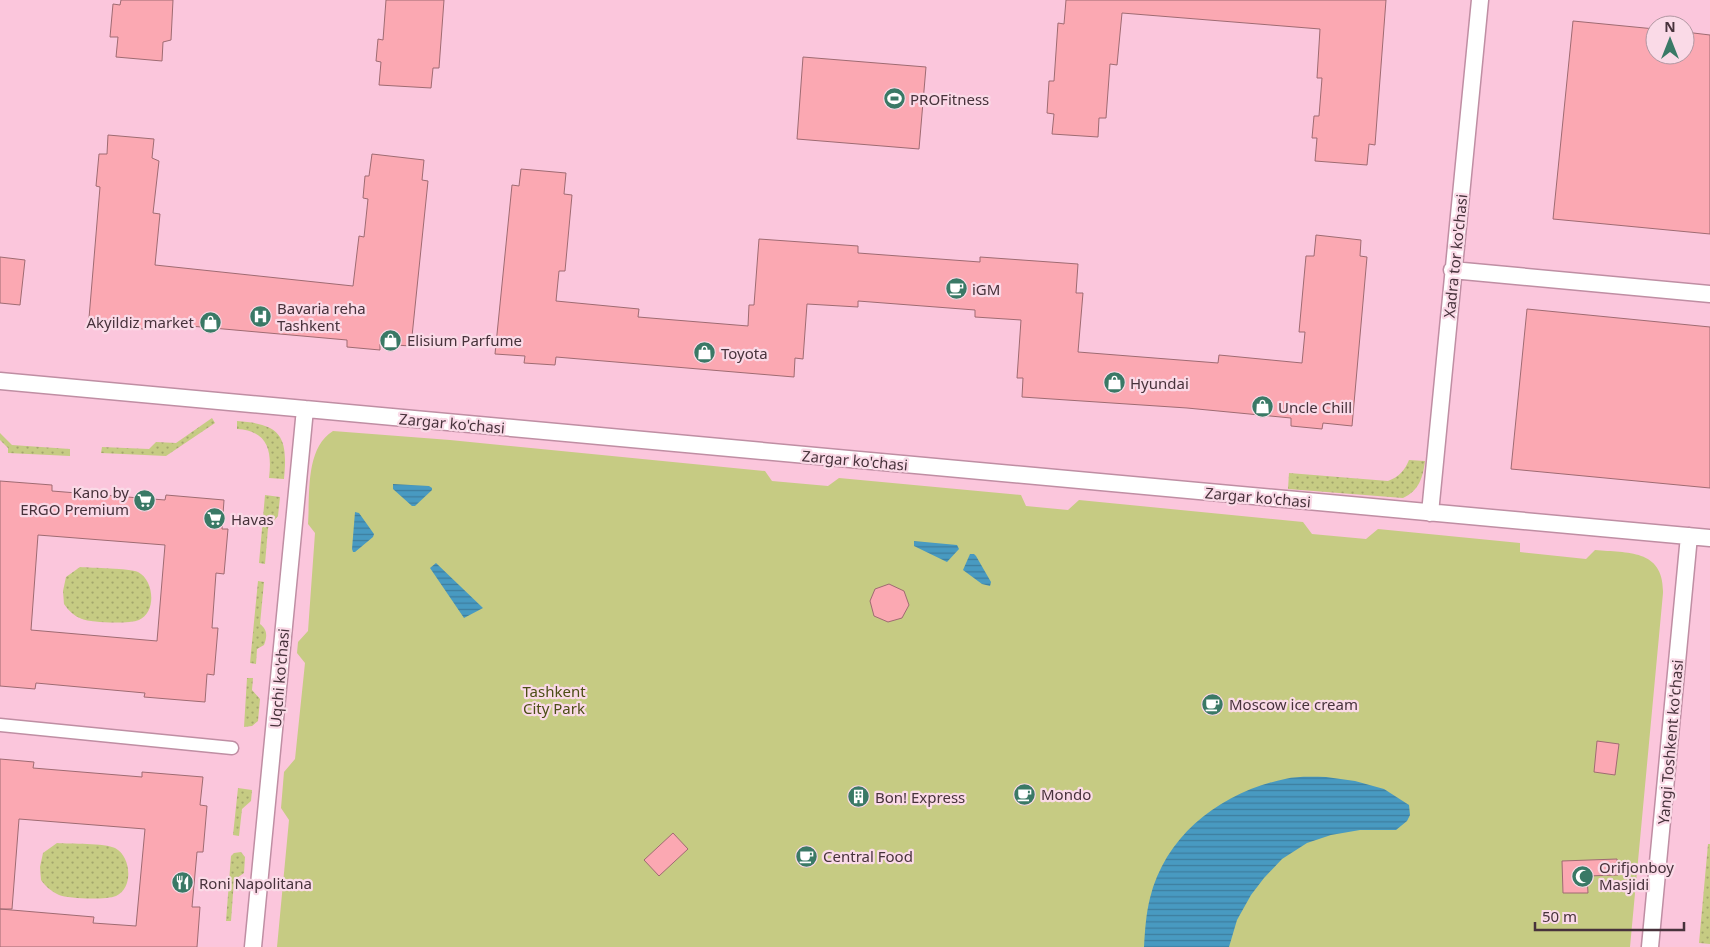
<svg xmlns="http://www.w3.org/2000/svg" width="1710" height="947" viewBox="0 0 1710 947" font-family="'Noto Sans',sans-serif">
	<style>
		.grass { fill: url(#grass-dots) }
		.park { fill: #c6cb83 }
		.water { fill: url(#water-rules) }
		.building { fill: #fba8b2; stroke: #9f6b72; fill-rule: evenodd }
		.lines { fill: none; stroke-linecap: round; stroke-linejoin: round }
		.pedestrian-casing { stroke: #bf8ea3; stroke-width: 15 }
		.minor-casing { stroke: #bf8ea3; stroke-width: 19 }
		.pedestrian { stroke: #fff; stroke-width: 12 }
		.minor { stroke: #fff; stroke-width: 16 }
		.labels { text-anchor: middle; dominant-baseline: central; stroke-width: 4.5; stroke-linejoin: round; paint-order: stroke }
		.poi-label { font-size: 15px; fill: #47323b; stroke: #fadae7; text-anchor: start }
		.street-label { font-size: 15px; fill: #47323b; stroke: #fadae7 }
		.park-label { font-size: 15px; fill: #4c4e16; stroke: #fadae7 }
	</style>
	<defs>
		<pattern id="grass-dots" width="8" height="8" patternUnits="userSpaceOnUse" patternTransform="scale(1.25)"><rect width="8" height="8" fill="#c6cb83"/><path d="M2 2h.1M6 6h.1" fill="none" stroke="#a3a56c" stroke-width="1.8" stroke-linecap="round"/></pattern>
		<pattern id="water-rules" width="6" height="5" patternUnits="userSpaceOnUse" patternTransform="scale(1.25)"><rect width="6" height="5" fill="#489ac1"/><path d="M0 2.5h6" fill="none" stroke="#3e7e9e"/></pattern>
	</defs>
	<rect width="100%" height="100%" fill="#fbc6dc"/>
	<path class="grass" d="M212,418L215,423L166,456L101,453L102,447L149,449L156,442L176,443Z
		M237,421C282,424 288,437 284,479L269,478C272,452 269,431 237,429Z
		M0,433L12,445L70,449V456L8,453V448L0,440Z
		M1409,460L1425,461C1423,477 1419,491 1403,498L1288,489L1289,473L1388,481C1399,477 1405,470 1409,460Z
		M265,495L280,497L278,516L268,528L265,564L259,563Z
		M80,567C92,568 129,568 138,572C154,580 157,612 139,620C130,624 91,623 82,619C74,616 69,611 64,604L63,591L66,577Z
		M258,581L264,582L260,624C268,630 267,637 264,645L257,649L256,664L250,663Z
		M247,678H253L252,690L260,699L258,721L252,726L244,727Z
		M238,788L252,790L251,801L242,809L239,836L233,835Z
		M57,843C70,844 105,843 115,848C131,856 134,888 116,896C107,900 68,899 59,895C51,891 46,887 41,880L40,867L43,853Z
		M1708,844H1710V944L1699,943Z
		M241,852L245,857L244,873L234,880L231,921H226L231,856L234,853Z"/>
	<path class="park" d="M333,431L450,440L765,471L772,481L828,486L839,478L1021,495L1026,506L1068,510L1079,500L1303,522L1312,534L1366,539L1378,529L1520,543V552L1586,559L1595,550C1628,553 1664,549 1663,593L1630,947H277L289,820L281,808L284,772L295,759L305,663L297,653L298,642L308,631L315,533L308,524C310,495 305,448 333,431Z"/>
	<path class="water" d="M393,484L429,486L432,488V490L415,506H412L393,489Z
		M355,512L359,513L374,534L373,537L355,552H353L352,549Z
		M914,541L957,545L959,549L947,562L914,546Z
		M970,554H974L976,556L991,582L990,586L982,584L963,570Z
		M436,563L483,608L464,618L430,568Z
		M1326,777L1355,781L1384,789L1409,805L1410,815L1407,821L1396,830H1360L1331,835L1307,843L1282,859L1264,878L1251,895L1237,920L1229,947H1144C1145,930 1146,914 1150,898C1166,834 1222,792 1285,779C1298,776 1313,777 1326,777Z"/>
	<path class="building" d="M121,0H173L171,40L163,42L162,61L116,57L118,37H110L113,4L120,5Z
		M386,0H444L439,68H433L431,88L379,85L381,62L376,61L378,39L383,40Z
		M1066,0H1386L1375,145L1369,144L1367,165L1315,161L1317,138H1312L1314,116H1319L1322,78H1317L1320,29L1122,13L1117,65L1110,64L1106,118H1099L1098,137L1052,134L1054,114L1047,113L1049,81H1054L1058,23L1064,24Z
		M1573,21L1655,29V55H1685V32L1710,35V234L1553,219Z
		M803,57L926,67L919,149L797,139Z
		M108,135L154,139L152,158L159,161L153,213L160,214L155,265L353,286L359,236L364,237L368,199L363,198L365,176H369L372,154L424,160L422,180L428,181L411,346L380,344V350L347,347V340L145,322L144,329L120,327V321L89,318L100,187L96,186L99,154H107Z
		M521,169L566,173L564,194L572,195L565,271H559L556,301L639,309L638,317L748,326L749,305H754L759,239L858,246V253L980,262V257L1078,264L1076,293H1083L1078,352L1218,363L1219,355L1302,363L1305,332H1299L1306,256H1314L1316,235L1361,240L1360,256L1367,257L1352,426L1323,423L1322,429L1291,426V418L1187,408L1022,397L1023,378H1017L1021,320L975,317V310L858,301V307L807,304L803,359L795,358L794,377L556,357L555,365L524,363L525,356L495,354L512,185L519,186Z
		M0,257L25,260L20,305L0,303Z
		M1527,309L1710,327V488L1511,469Z
		M0,481L52,485V491L165,500L166,495L224,500L222,529H228L224,574L216,573L212,628H218L214,675L207,674L205,702L144,697L145,693L36,683L35,689L0,686ZM38,535L165,545L157,641L31,630Z
		M889,584L904,591L909,605L902,618L888,622L874,616L870,601L875,589Z
		M1597,741L1619,744L1615,775L1594,772Z
		M0,759L34,762L33,768L142,777V772L203,777L200,805L207,806L203,852H197L192,907H200L197,947H0V909L94,917L93,923L136,926L145,829L19,819L12,909H0Z
		M673,833L688,849L659,876L644,860Z
		M1617,859L1618,875L1587,876L1588,893H1563L1562,861Z"/>
	<g class="lines">
		<defs>
			<path id="pedestrian" d="M0,725L232,748"/>
			<path id="minor" d="M1452,270L1710,294
				M0,381L1710,538
				M1430,513L1480,0
				M253,947L305,409
				M1650,947L1689,536"/>
		</defs>
		<use href="#pedestrian" class="pedestrian-casing"/>
		<use href="#minor" class="minor-casing"/>
		<use href="#pedestrian" class="pedestrian"/>
		<use href="#minor" class="minor"/>
	</g>
	<defs>
		<symbol id="stadium-disc" viewBox="-11 -11 22 22"><circle r="9.5" fill="#3a7966" stroke="#fadae7"/><path d="M0-5a6.5 5 0 1 0 0 10a6.5 5 0 1 0 0-10ZM-3.5-1.8h7v3.6h-7Z" fill="#fff"/></symbol>
		<symbol id="cafe-disc" viewBox="-11 -11 22 22"><circle r="9.5" fill="#3a7966" stroke="#fadae7"/><path d="M-5.5-4.5H6V0H3Q3 3.5 0 3.5H-2.5Q-5.5 3.5-5.5 0ZM3-3.2v2h1.7v-2ZM-6 4.5H4V6H-6Z" fill="#fff"/></symbol>
		<symbol id="hospital-disc" viewBox="-11 -11 22 22"><circle r="9.5" fill="#3a7966" stroke="#fadae7"/><path d="M-5-5h3v3.5h4V-5h3V5h-3V1.5h-4V5h-3Z" fill="#fff"/></symbol>
		<symbol id="shop-disc" viewBox="-11 -11 22 22"><circle r="9.5" fill="#3a7966" stroke="#fadae7"/><path d="M-5-2.5h2.3a2.7 3.5 0 0 1 5.4 0H5L5.5 6h-11ZM-1.5-2.5h3a1.5 2.3 0 0 0-3 0Z" fill="#fff"/></symbol>
		<symbol id="supermarket-disc" viewBox="-11 -11 22 22"><circle r="9.5" fill="#3a7966" stroke="#fadae7"/><path d="M-6-5.5h2.5l.6 2H6L4.5 2H-2.5L-4.4-4H-6ZM-1.5 3.2a1.3 1.3 0 1 0 .1 0ZM3 3.2a1.3 1.3 0 1 0 .1 0Z" fill="#fff"/></symbol>
		<symbol id="building-disc" viewBox="-11 -11 22 22"><circle r="9.5" fill="#3a7966" stroke="#fadae7"/><path d="M-4-6H4V6H1V3H-1V6H-4ZM-2.5-4.3h1.7v1.8h-1.7ZM.8-4.3h1.7v1.8H.8ZM-2.5-1h1.7V.8h-1.7ZM.8-1h1.7V.8H.8Z" fill="#fff"/></symbol>
		<symbol id="mosque-disc" viewBox="-11 -11 22 22"><circle r="9.5" fill="#3a7966" stroke="#fadae7"/><path d="M3.5-4.9A6 6 0 1 0 3.5 4.9A5 5 0 1 1 3.5-4.9Z" fill="#fff"/></symbol>
		<symbol id="restaurant-disc" viewBox="-11 -11 22 22"><circle r="9.5" fill="#3a7966" stroke="#fadae7"/><path d="M-5-6h1v4h1v-4h1v4h1v-4h1v5L-1.5 .5V6h-2V.5L-5-1ZM5-6V6H3V1.5H1.5Q1.5-4 5-6Z" fill="#fff"/></symbol>
	</defs>
	<g fill-rule="evenodd">
		<use href="#stadium-disc" x="882" y="86" width="25" height="25"/>
		<use href="#cafe-disc" x="944" y="276" width="25" height="25"/>
		<use href="#hospital-disc" x="248" y="304" width="25" height="25"/>
		<use href="#shop-disc" x="198" y="310" width="25" height="25"/>
		<use href="#shop-disc" x="378" y="328" width="25" height="25"/>
		<use href="#shop-disc" x="692" y="340" width="25" height="25"/>
		<use href="#shop-disc" x="1102" y="370" width="25" height="25"/>
		<use href="#shop-disc" x="1250" y="394" width="25" height="25"/>
		<use href="#supermarket-disc" x="132" y="488" width="25" height="25"/>
		<use href="#supermarket-disc" x="202" y="506" width="25" height="25"/>
		<use href="#cafe-disc" x="1200" y="692" width="25" height="25"/>
		<use href="#cafe-disc" x="1012" y="782" width="25" height="25"/>
		<use href="#building-disc" x="846" y="784" width="25" height="25"/>
		<use href="#cafe-disc" x="794" y="844" width="25" height="25"/>
		<use href="#mosque-disc" x="1570" y="864" width="25" height="25"/>
		<use href="#restaurant-disc" x="170" y="870" width="25" height="25"/>
	</g>
	<g class="labels">
		<g class="poi-label">
			<text x="910" y="99">PROFitness</text>
			<text x="972" y="289">iGM</text>
			<text x="277" y="308">Bavaria reha<tspan x="277" dy="17">Tashkent</tspan></text>
			<text x="194" y="322" text-anchor="end">Akyildiz market</text>
			<text x="407" y="340">Elisium Parfume</text>
			<text x="721" y="353">Toyota</text>
			<text x="1130" y="383">Hyundai</text>
			<text x="1278" y="407">Uncle Chill</text>
			<text x="129" y="492" text-anchor="end">Kano by<tspan x="129" dy="17">ERGO Premium</tspan></text>
			<text x="231" y="519">Havas</text>
			<text x="1229" y="704">Moscow ice cream</text>
			<text x="1041" y="794">Mondo</text>
			<text x="875" y="797">Bon! Express</text>
			<text x="823" y="856">Central Food</text>
			<text x="1599" y="867">Orifjonboy<tspan x="1599" dy="17">Masjidi</tspan></text>
			<text x="199" y="883">Roni Napolitana</text>
		</g>
		<g class="street-label">
			<text transform="translate(1455 256) rotate(-84)">Xadra tor ko'chasi</text>
			<text transform="translate(452 423) rotate(5)">Zargar ko'chasi</text>
			<text transform="translate(855 460) rotate(5)">Zargar ko'chasi</text>
			<text transform="translate(1258 497) rotate(5)">Zargar ko'chasi</text>
			<text transform="translate(279 678) rotate(-85)">Uqchi ko'chasi</text>
			<text transform="translate(1670 742) rotate(-85)">Yangi Toshkent ko'chasi</text>
		</g>
		<g class="park-label">
			<text x="554" y="691">Tashkent<tspan x="554" dy="17">City Park</tspan></text>
		</g>
	</g>
	<g transform="translate(1670 40)"><circle r="24" fill="#fadae7" stroke="#b297a2"/>
	<path d="M0-4L9 19L0 12L-9 19Z" fill="#3a7966"/>
	<text y="-8" font-size="14" font-weight="bold" text-anchor="middle" fill="#47323b">N</text>
	</g>
	<path d="M1535 922v8h149v-8" fill="none" stroke="#47323b" stroke-width="2.5"/>
	<text x="1542" y="922" font-size="15" fill="#47323b" stroke="#fadae7" stroke-width="4" paint-order="stroke">50 m</text>
</svg>
